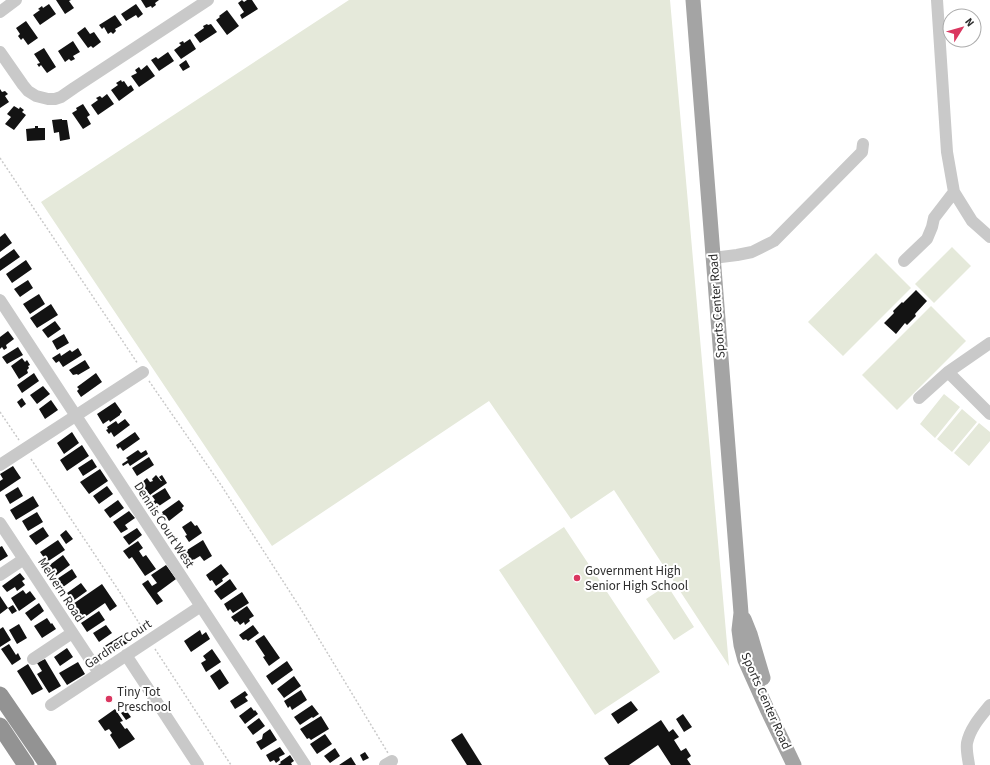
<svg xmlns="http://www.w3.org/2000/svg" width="990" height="765" viewBox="0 0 990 765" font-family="'Source Sans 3',sans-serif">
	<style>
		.green { fill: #e5e9da }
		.building { fill: #131313 }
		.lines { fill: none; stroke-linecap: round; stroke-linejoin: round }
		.path { stroke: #c9c9c9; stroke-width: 1.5; stroke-dasharray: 2 2; stroke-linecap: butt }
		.minor { stroke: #c9c9c9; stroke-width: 12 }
		.major { stroke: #a4a4a4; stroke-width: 15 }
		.highway { stroke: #939393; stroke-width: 17 }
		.poi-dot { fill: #da3760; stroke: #fff; stroke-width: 1.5 }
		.labels { text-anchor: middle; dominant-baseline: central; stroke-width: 4; stroke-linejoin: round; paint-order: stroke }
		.street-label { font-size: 13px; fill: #2c2c2c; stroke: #fff }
		.poi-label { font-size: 13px; fill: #2c2c2c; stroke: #fff; text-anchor: start }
	</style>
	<rect width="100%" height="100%" fill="#fff"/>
	<path class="green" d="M349,0H670L729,666L614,490L571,519L489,401L272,546L41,202Z
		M952,247L971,266L934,303L915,284Z
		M876,253L911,288L843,356L808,322Z
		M931,306L966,341L897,410L862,375Z
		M944,394L960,407L935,438L920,424Z
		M962,409L977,422L952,452L937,439Z
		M979,423L990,432V441L969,466L954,453Z
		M564,527L660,672L595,715L499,570Z
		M667,585L694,627L674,640L646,599Z"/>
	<path class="building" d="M56,0H71L69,1L74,8L65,14Z
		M141,0H159L155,3L156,5L152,8L151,6L146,8Z
		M242,0L244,2L247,0H252L258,9L242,19L240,15L244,12L238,3Z
		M49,4L56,14L40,25L33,15L40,10L38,9L42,6L43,8Z
		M136,4L143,14L138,18L136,15L126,21L121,14Z
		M227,10L239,26L227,35L216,20L220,17L219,16Z
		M115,15L122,25L115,29L116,31L113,34L111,32L108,34L104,27L102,29L99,25Z
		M26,21L38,38L28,45L23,38L21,40L18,36L20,34L16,28Z
		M207,24L208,25L211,24L217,32L200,43L194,35L204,28L203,26Z
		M85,27L90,34L94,32L101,42L93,48L91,46L88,48L77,33Z
		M190,39L196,49L181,59L174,50L181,45L179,43L183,41L184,43Z
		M73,41L80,52L73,56L75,59L71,61L69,59L65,62L58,51Z
		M44,48L56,67L47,73L41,65L39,67L37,64L40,63L34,54Z
		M168,52L174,61L159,71L151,60L156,57L158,59Z
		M186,60L190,67L183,71L179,65Z
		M147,65L155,76L139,87L131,76L137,73L135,70L139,67L141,70Z
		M121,80L122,82L124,81L128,87L131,85L134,90L119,101L111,90L118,85L116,83Z
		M0,89L2,92L5,91L8,94L5,96L9,102L0,108Z
		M107,94L114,104L98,115L91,105L98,100L96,98L100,96L102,98Z
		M83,104L90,115L87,117L91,124L83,129L72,113L77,110L76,108Z
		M14,106L19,109L20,107L24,110L22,112L26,115L14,130L5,124L11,117L7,114Z
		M62,119V120H67L70,139L60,141L59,132L54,133L52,120Z
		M35,126H38V128H45V140L27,141L26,129L35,128Z
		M5,233L12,243L0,252V237Z
		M14,249L20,257L0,271V259Z
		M26,260L32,269L12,283L6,274Z
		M28,280L33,288L20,297L14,289Z
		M916,290L927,301L915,314L916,316L907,325L905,323L896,334L884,323L894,313L893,311L902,302L903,303Z
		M39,294L45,304L30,314L23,304Z
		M51,304L58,315L37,328L30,318Z
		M55,321L61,329L48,338L42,330Z
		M8,331L14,339L6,345L7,348L4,350L2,347L0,349V337Z
		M64,334L69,343L57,350L52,341Z
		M18,347L23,355L7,364L2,357Z
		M78,348L82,355L63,367L59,361L56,363L52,358L60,353L61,356L70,350L72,352Z
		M22,358L25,362L27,360L30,365L28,366L29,368L27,370L28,373L19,379L11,366Z
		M85,360L90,368L78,375L77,374L73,375L69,370Z
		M34,373L39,381L22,393L17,385Z
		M96,373L102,382L81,397L77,391L79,389L77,387Z
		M43,386L50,394L37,404L30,395Z
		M22,398L26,404L21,408L17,402Z
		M51,400L58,410L45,419L39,409Z
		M115,402L122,412L120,414V415L110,422L109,420L103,424L97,414Z
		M125,419L130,425L114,437L111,432L109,434L106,430L108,429L107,427L116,421L118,424Z
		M72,432L79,443L64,454L57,443Z
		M135,432L140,439L123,451L120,447L118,449L116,445Z
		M82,445L89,456L67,471L60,460Z
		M138,450L141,453L146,450L148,454L130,466L128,463L123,466L122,464L128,460L126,458Z
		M149,457L154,465L137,476L132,468Z
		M92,459L97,467L83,476L78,468Z
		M13,466L21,478L0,492V481L3,479L0,474Z
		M100,469L108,481L89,494L80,482Z
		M156,475L161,481H162L159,477L162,475L167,483L150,495L141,483L147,478L150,482L153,481L152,479Z
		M107,486L113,494L99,504L93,496Z
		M18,487L23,496L10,504L5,495Z
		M165,488L171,498L159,506L157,503L155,504L153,502L155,500L152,496Z
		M33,496L39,506L16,520L10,510Z
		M118,500L124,508L110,518L104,510Z
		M179,500L184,506L182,508L183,510L169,521L167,518L165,520L161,515L163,514L162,512Z
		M129,511L135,518L125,525L128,529L121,533L113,522Z
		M37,512L43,522L28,531L22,521Z
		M191,521L195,526L197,525L202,533L189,542L185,536L187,535L182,527Z
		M43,527L49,536L36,545L29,536Z
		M137,528L142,535L129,545L123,537Z
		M66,530L73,539L66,544L60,535Z
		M58,540L65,550L47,562L40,552Z
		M203,540L212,556L204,561L200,556L190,562L184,552Z
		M138,541L143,548L139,551L143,557L146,555L156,569L145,576L132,557L129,559L123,551Z
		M2,546L8,556L0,561V547Z
		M63,555L70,565L54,577L47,567Z
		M221,564L229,574L222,579L223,581L216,586L212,580L210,581L206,575Z
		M166,565L176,579L157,593L163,601L157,605L142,584L148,580L152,586L157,583L151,575Z
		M72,569L77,577L63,587L57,579Z
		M20,573L25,579L22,581L25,585L17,591L15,587L7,592L2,586Z
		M230,579L237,589L221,600L214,591Z
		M81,583L87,591L73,601L67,593Z
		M102,584L117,606L110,611L105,603L79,621L70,606Z
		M23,590L26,594L30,591L36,599L19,611L11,598Z
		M242,592L249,603L233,613L230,609L228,611L224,604Z
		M0,596L8,608L0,614Z
		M39,603L44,611L31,621L25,613Z
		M13,605L17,611L12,614L8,608Z
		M247,606L254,616L249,619L250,621L245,625L244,622L240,625L237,621L235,622L231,617Z
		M99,611L105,620L87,632L81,623Z
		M47,618L51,624L52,623L56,629L42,638L34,626Z
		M19,624L27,638L17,644L9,630Z
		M106,625L112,633L99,642L93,633Z
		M253,625L259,633L248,641L246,639L243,640L239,635Z
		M3,627L11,640L0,647V629Z
		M200,630L202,635L206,632L210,639L191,652L184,641Z
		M124,634L129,642L109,655L103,647Z
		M264,635L280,658L269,666L263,657L265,656L255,641Z
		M9,644L16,655L18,653L21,659L12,665L1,649Z
		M67,648L73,657L60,666L54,657Z
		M212,649L221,662L206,672L201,663L206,660L203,656Z
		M45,659L61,686L49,693L37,674L42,671L37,663Z
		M287,661L293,670L272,685L266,676Z
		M78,662L85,674L67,685L59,673Z
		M28,664L43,689L32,695L17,671Z
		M220,669L229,683L219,690L210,676Z
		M294,676L301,686L284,698L277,689Z
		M301,690L307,700L292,710L290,706L288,708L284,701Z
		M245,691L248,695L245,697L248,701L235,709L230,701Z
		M631,701L638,710L618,724L611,714Z
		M312,705L319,714L313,718L312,717L300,725L294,717Z
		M251,707L254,711L255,710L258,714L245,724L239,716Z
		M115,709L123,721L120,722L125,729L127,728L135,739L119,749L110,735L112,733L109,729L105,731L98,721Z
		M126,710L131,717L126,720L121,713Z
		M683,714L692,727L684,732L676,719Z
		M321,716L329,729L311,740L309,738L307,739L300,729Z
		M259,718L265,726L253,735L247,727Z
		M661,720L669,732L673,729L679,737L674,740L681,751L686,748L691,756L687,759L691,765H671L658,745L629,765H609L604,758Z
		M270,729L277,740L261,750L256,742L262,739L263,734Z
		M462,733L482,765H467L451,740Z
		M325,734L332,744L317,754L310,744Z
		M280,747L285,754L279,757L280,760L276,763L274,760L270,762L266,755Z
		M335,748L340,756L330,763L324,756Z
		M365,752L369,758L363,761L360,755Z
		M290,755L294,761L291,763L292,765H278L281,763L280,762Z
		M351,757L356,765H339Z"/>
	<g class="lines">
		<path class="path" d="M0,158L138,364
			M149,381L221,485L299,606L388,753
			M0,412L19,440
			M31,459L119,591L144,631
			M155,649L231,765"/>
		<path class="minor" d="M937,0L947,152L954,192L972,221L990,237
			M0,12L16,0
			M0,52L23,85L28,91L36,96L48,99H55L61,97L74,88L208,0
			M713,258L737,255L752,252L774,241L862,152L863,144
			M904,261L927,239L932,227L934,218L954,192
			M0,300L305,765
			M948,372L990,414
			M919,398L948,372L990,343
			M0,465L143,372
			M0,523L99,673
			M0,575L24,559
			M126,655L198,765
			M33,659L72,633
			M51,705L201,606
			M385,765L392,761
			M969,765C968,758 966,750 967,743C970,728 981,716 990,705"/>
		<path class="major" d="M693,0L741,613L739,630L741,645L745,660L753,678L767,709L794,765
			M744,619L750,634L763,678"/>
		<path class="highway" d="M0,695L48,765
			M0,726L26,765"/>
	</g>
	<g class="poi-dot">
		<circle cx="577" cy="578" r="4"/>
		<circle cx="109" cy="699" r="4"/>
	</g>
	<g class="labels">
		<g class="street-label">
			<text transform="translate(717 306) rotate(-94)">Sports Center Road</text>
			<text transform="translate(164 525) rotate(57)">Dennis Court West</text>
			<text transform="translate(61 590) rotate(57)">Melvern Road</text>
			<text transform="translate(118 644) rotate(-34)">Gardner Court</text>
			<text transform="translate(766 701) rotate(66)">Sports Center Road</text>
		</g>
		<g class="poi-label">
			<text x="585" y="571">Government High<tspan x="585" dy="15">Senior High School</tspan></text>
			<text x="117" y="692">Tiny Tot<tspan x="117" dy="15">Preschool</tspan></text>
		</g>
	</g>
	<g transform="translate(962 28) rotate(53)"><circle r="19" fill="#ffffff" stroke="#ababab"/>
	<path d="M0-3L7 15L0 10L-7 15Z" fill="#da3760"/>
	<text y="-6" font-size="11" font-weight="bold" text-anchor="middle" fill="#2c2c2c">N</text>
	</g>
</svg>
